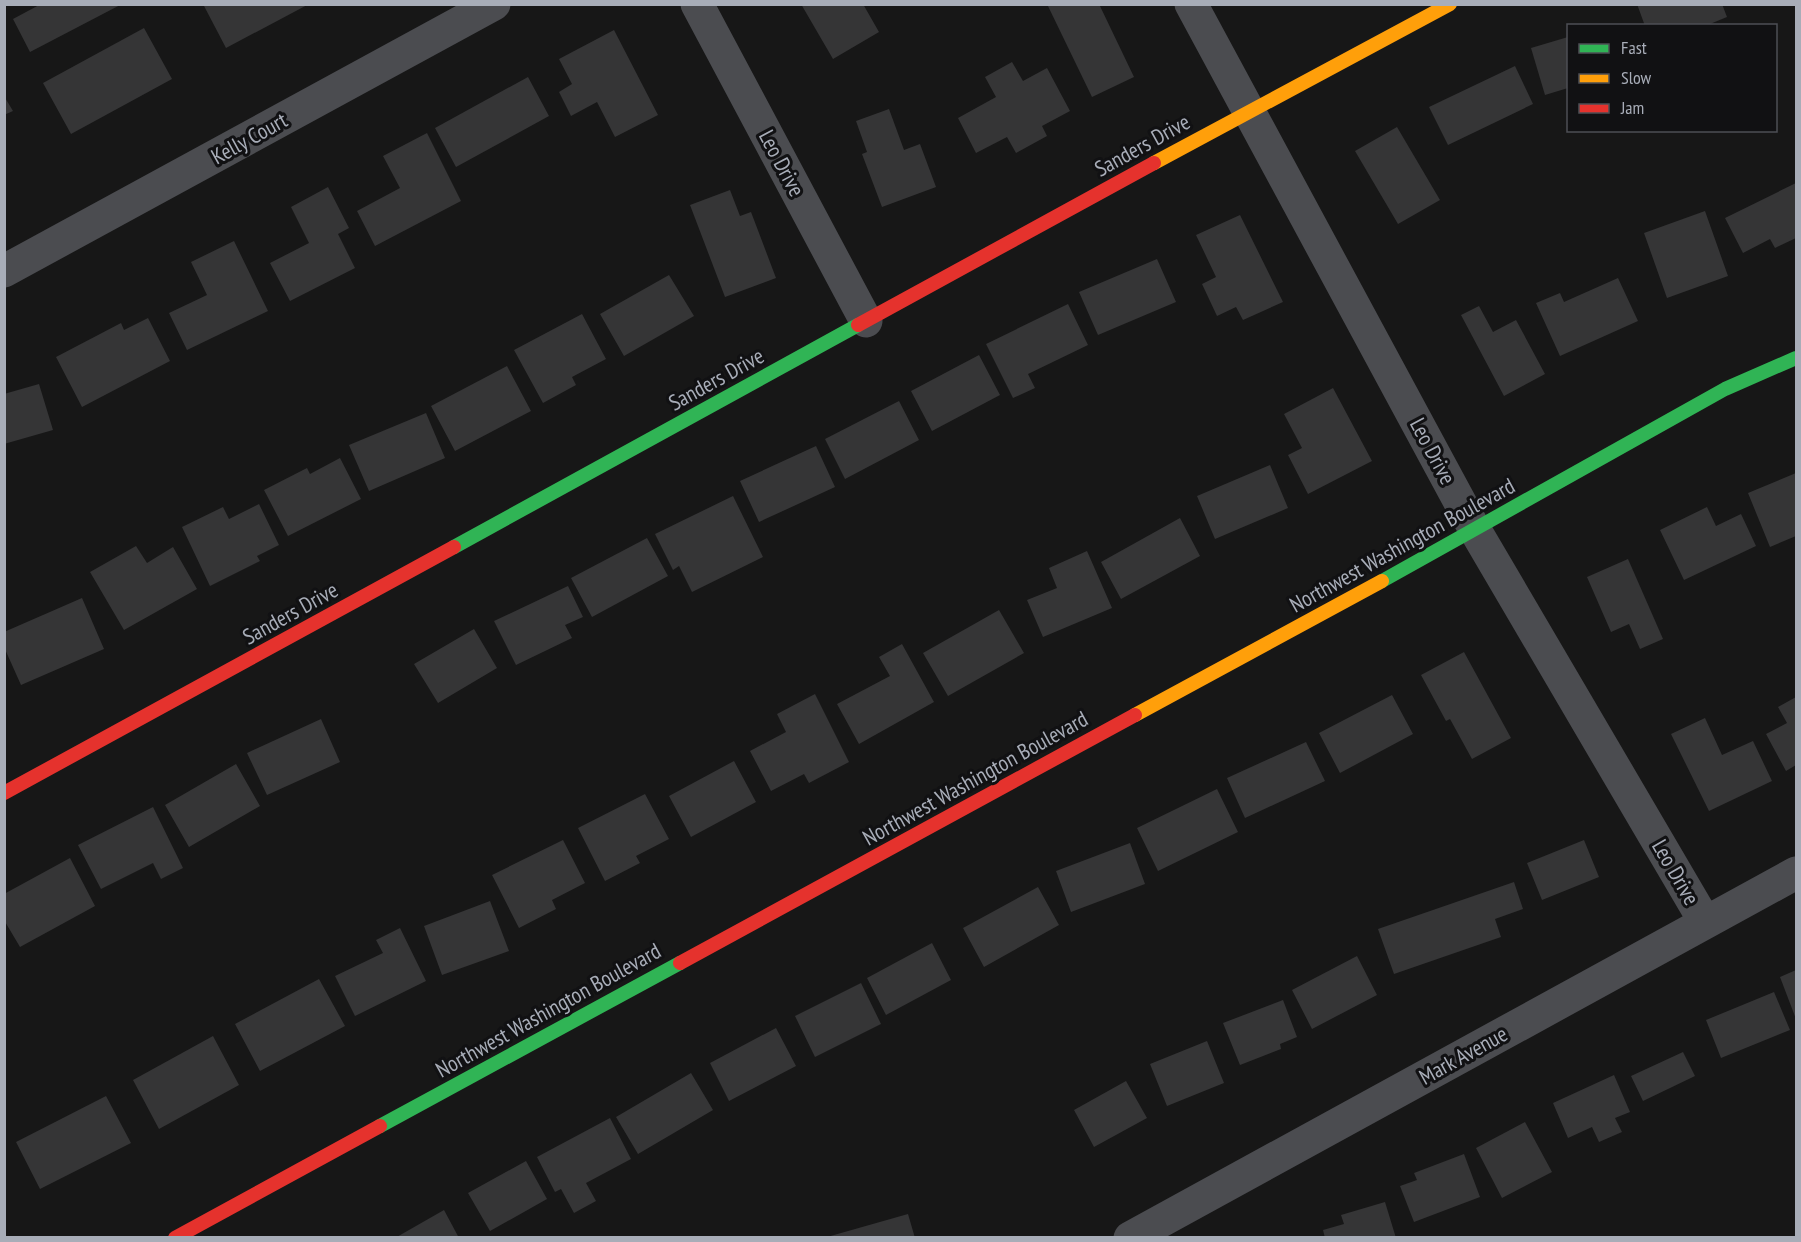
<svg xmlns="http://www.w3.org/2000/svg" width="1801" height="1242" viewBox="0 0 1801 1242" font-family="'PT Sans Narrow',sans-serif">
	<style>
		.building { fill: #353536 }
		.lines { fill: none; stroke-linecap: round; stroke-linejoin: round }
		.street { stroke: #4b4c50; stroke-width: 33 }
		.fast { stroke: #30b455; stroke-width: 14 }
		.slow { stroke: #ff9f0a; stroke-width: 14 }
		.jam { stroke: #e5322d; stroke-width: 14 }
		.labels { text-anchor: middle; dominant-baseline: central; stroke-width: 6; stroke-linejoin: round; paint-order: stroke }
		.street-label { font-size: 22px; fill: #a8adb8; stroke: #111113 }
	</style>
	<rect width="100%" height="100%" fill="#171717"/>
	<path class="building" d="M41,4H122L30,52L13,19Z
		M203,4H309L226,48Z
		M801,4H863L879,32L833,59Z
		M1047,4H1099L1134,77L1092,97Z
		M1637,4H1722L1727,17L1705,26H1645Z
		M144,28L172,79L71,134L43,83Z
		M614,30L658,115L615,137L597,102L571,116L559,92L572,84L559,59Z
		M1568,37V88L1545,95L1531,48Z
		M1012,62L1023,81L1047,68L1070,111L1042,126L1047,136L1016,153L1007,137L976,153L958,118L996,97L985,77Z
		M1515,66L1533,104L1448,145L1429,107Z
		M528,77L549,116L456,167L435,128Z
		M4,96L13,111L4,115Z
		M889,109L904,150L920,144L936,187L882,207L862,154L867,152L856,121Z
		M1397,127L1440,200L1398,224L1355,151Z
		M427,133L461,201L375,246L357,211L400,188L383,156Z
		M1796,183V238L1775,248L1770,239L1743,253L1725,218Z
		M328,187L349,228L338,234L355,268L290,301L270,263L309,243L291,207Z
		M730,190L740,216L751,212L776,278L725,297L690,205Z
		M1705,211L1728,276L1667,298L1644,233Z
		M1240,215L1283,302L1243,320L1236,307L1217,316L1202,284L1216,277L1196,235Z
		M234,241L268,311L187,350L169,313L207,295L191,262Z
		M1157,259L1176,302L1098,335L1079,292Z
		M669,275L694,316L624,356L600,314Z
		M1618,278L1638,321L1560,356L1536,303L1560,293L1564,302Z
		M1068,304L1088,345L1028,374L1035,388L1013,398L986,344Z
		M1479,306L1493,332L1516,320L1545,374L1504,396L1461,315Z
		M582,314L606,359L572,377L576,385L543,403L514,350Z
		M148,318L170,361L82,407L56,357L121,323L124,330Z
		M979,355L1000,395L932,431L911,391Z
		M507,366L531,411L455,451L431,406Z
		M39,384L53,430L4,444V394Z
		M1333,388L1372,461L1308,494L1288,455L1302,448L1284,414Z
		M899,401L919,440L845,479L825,439Z
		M426,413L445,458L369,491L349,445Z
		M816,446L835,487L759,522L740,481Z
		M340,458L361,499L288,536L264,490L307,468L310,474Z
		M1270,465L1288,508L1215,539L1197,496Z
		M1796,473V536L1770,547L1748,493Z
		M733,496L763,557L692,592L679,566L673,570L655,534Z
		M259,504L279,545L257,556L260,561L210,586L182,527L223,507L229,519Z
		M1707,507L1716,526L1741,514L1756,546L1684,580L1660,530Z
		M1180,518L1200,556L1121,599L1101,562Z
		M647,538L668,576L592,617L571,578Z
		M136,546L147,563L173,547L197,589L124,630L90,572Z
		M1087,551L1112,608L1043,637L1027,600L1057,588L1049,568Z
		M1628,559L1663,639L1640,649L1629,624L1611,632L1587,577Z
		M568,586L583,617L565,625L572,638L516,665L494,621Z
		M82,598L104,649L21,685L4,647V632Z
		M999,610L1024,653L948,696L923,653Z
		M474,629L497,668L438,703L414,664Z
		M902,644L934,702L859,744L837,704L890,676L879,657Z
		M1464,652L1511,738L1472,759L1450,719L1446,721L1421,675Z
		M815,694L849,762L809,783L804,774L771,791L750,751L786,732L777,714Z
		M1392,695L1413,734L1340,773L1319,733Z
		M1796,697V765L1786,771L1766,734L1787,723L1778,707Z
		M1705,718L1722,755L1753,741L1772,781L1709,811L1671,734Z
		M321,719L340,762L267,795L247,753Z
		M1306,742L1325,781L1245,818L1227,778Z
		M734,761L756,802L691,837L669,796Z
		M236,764L260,806L189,847L165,805Z
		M1217,789L1238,832L1158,871L1137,828Z
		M645,794L669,839L636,856L640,863L605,881L578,828Z
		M153,807L183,868L161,879L153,863L101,889L78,845Z
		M563,840L585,883L552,900L556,909L519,928L492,875Z
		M1584,840L1599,877L1542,900L1527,863Z
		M1130,843L1145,884L1071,912L1056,871Z
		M70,858L95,906L20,947L4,920V894Z
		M1514,882L1523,909L1495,919L1501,937L1394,974L1378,929Z
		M1038,887L1059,925L984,967L963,928Z
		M490,901L509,951L442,975L424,926Z
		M400,928L426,981L355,1016L335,976L383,953L376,940Z
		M932,943L951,980L886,1015L867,978Z
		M1357,956L1377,995L1312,1029L1292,990Z
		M1796,970V1019L1780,977Z
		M319,979L345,1026L260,1071L235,1024Z
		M861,983L881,1024L815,1057L795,1016Z
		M1774,992L1790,1030L1721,1058L1706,1020Z
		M1283,1000L1297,1037L1280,1044L1281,1049L1240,1065L1223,1023Z
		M776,1028L796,1066L729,1101L710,1063Z
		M213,1036L239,1085L159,1129L133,1080Z
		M1207,1041L1224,1083L1167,1106L1150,1064Z
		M1683,1052L1695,1076L1643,1101L1631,1076Z
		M691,1073L713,1110L638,1154L616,1117Z
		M1614,1075L1630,1112L1615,1118L1622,1132L1599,1142L1592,1127L1568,1138L1553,1103Z
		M1126,1081L1147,1118L1094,1147L1074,1110Z
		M106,1096L131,1143L40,1189L16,1142Z
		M610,1118L631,1159L586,1183L596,1201L574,1213L561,1189L555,1192L537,1157Z
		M1525,1122L1552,1172L1502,1198L1476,1148Z
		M1464,1154L1480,1197L1414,1222L1400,1186L1417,1180L1414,1173Z
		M526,1161L547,1199L490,1231L468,1193Z
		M1385,1202L1396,1238H1325L1323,1230L1344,1224L1341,1215Z
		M444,1210L459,1238H395Z
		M908,1214L915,1238H827V1237Z"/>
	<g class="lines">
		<path class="street" d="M697,4L866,321
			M1191,4L1475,530L1705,922
			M4,271L494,4
			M1130,1238L1796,873"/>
		<path class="fast" d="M454,547L858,325
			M1382,581L1725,389L1796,358
			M380,1126L680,963"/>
		<path class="slow" d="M1154,163L1450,4
			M1135,715L1382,581"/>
		<path class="jam" d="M858,325L1154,163
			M4,793L454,547
			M680,963L1135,715
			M175,1238L380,1126"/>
	</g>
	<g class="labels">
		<g class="street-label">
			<text transform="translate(249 138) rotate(-29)">Kelly Court</text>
			<text transform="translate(1142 145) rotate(-29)">Sanders Drive</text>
			<text transform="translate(782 163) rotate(62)">Leo Drive</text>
			<text transform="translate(716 379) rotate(-29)">Sanders Drive</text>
			<text transform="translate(1433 451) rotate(62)">Leo Drive</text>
			<text transform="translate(1402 545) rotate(-29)">Northwest Washington Boulevard</text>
			<text transform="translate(290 613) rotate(-29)">Sanders Drive</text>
			<text transform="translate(975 778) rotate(-29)">Northwest Washington Boulevard</text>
			<text transform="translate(1676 872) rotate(60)">Leo Drive</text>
			<text transform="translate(548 1010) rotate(-29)">Northwest Washington Boulevard</text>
			<text transform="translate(1463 1055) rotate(-29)">Mark Avenue</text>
		</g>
	</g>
	<rect width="1801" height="1242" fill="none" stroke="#a8adb8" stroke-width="12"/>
	<rect x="1567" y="24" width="210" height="108" fill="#111113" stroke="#4d4f55" stroke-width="1.5"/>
	<rect x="1579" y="44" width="30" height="9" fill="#30b455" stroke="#4d4f55" stroke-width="1.5"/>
	<text x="1621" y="54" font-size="18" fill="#a8adb8">Fast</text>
	<rect x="1579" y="74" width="30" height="9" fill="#ff9f0a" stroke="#4d4f55" stroke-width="1.5"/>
	<text x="1621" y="84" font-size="18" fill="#a8adb8">Slow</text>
	<rect x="1579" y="104" width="30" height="9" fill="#e5322d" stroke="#4d4f55" stroke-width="1.5"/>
	<text x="1621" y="114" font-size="18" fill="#a8adb8">Jam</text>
</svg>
